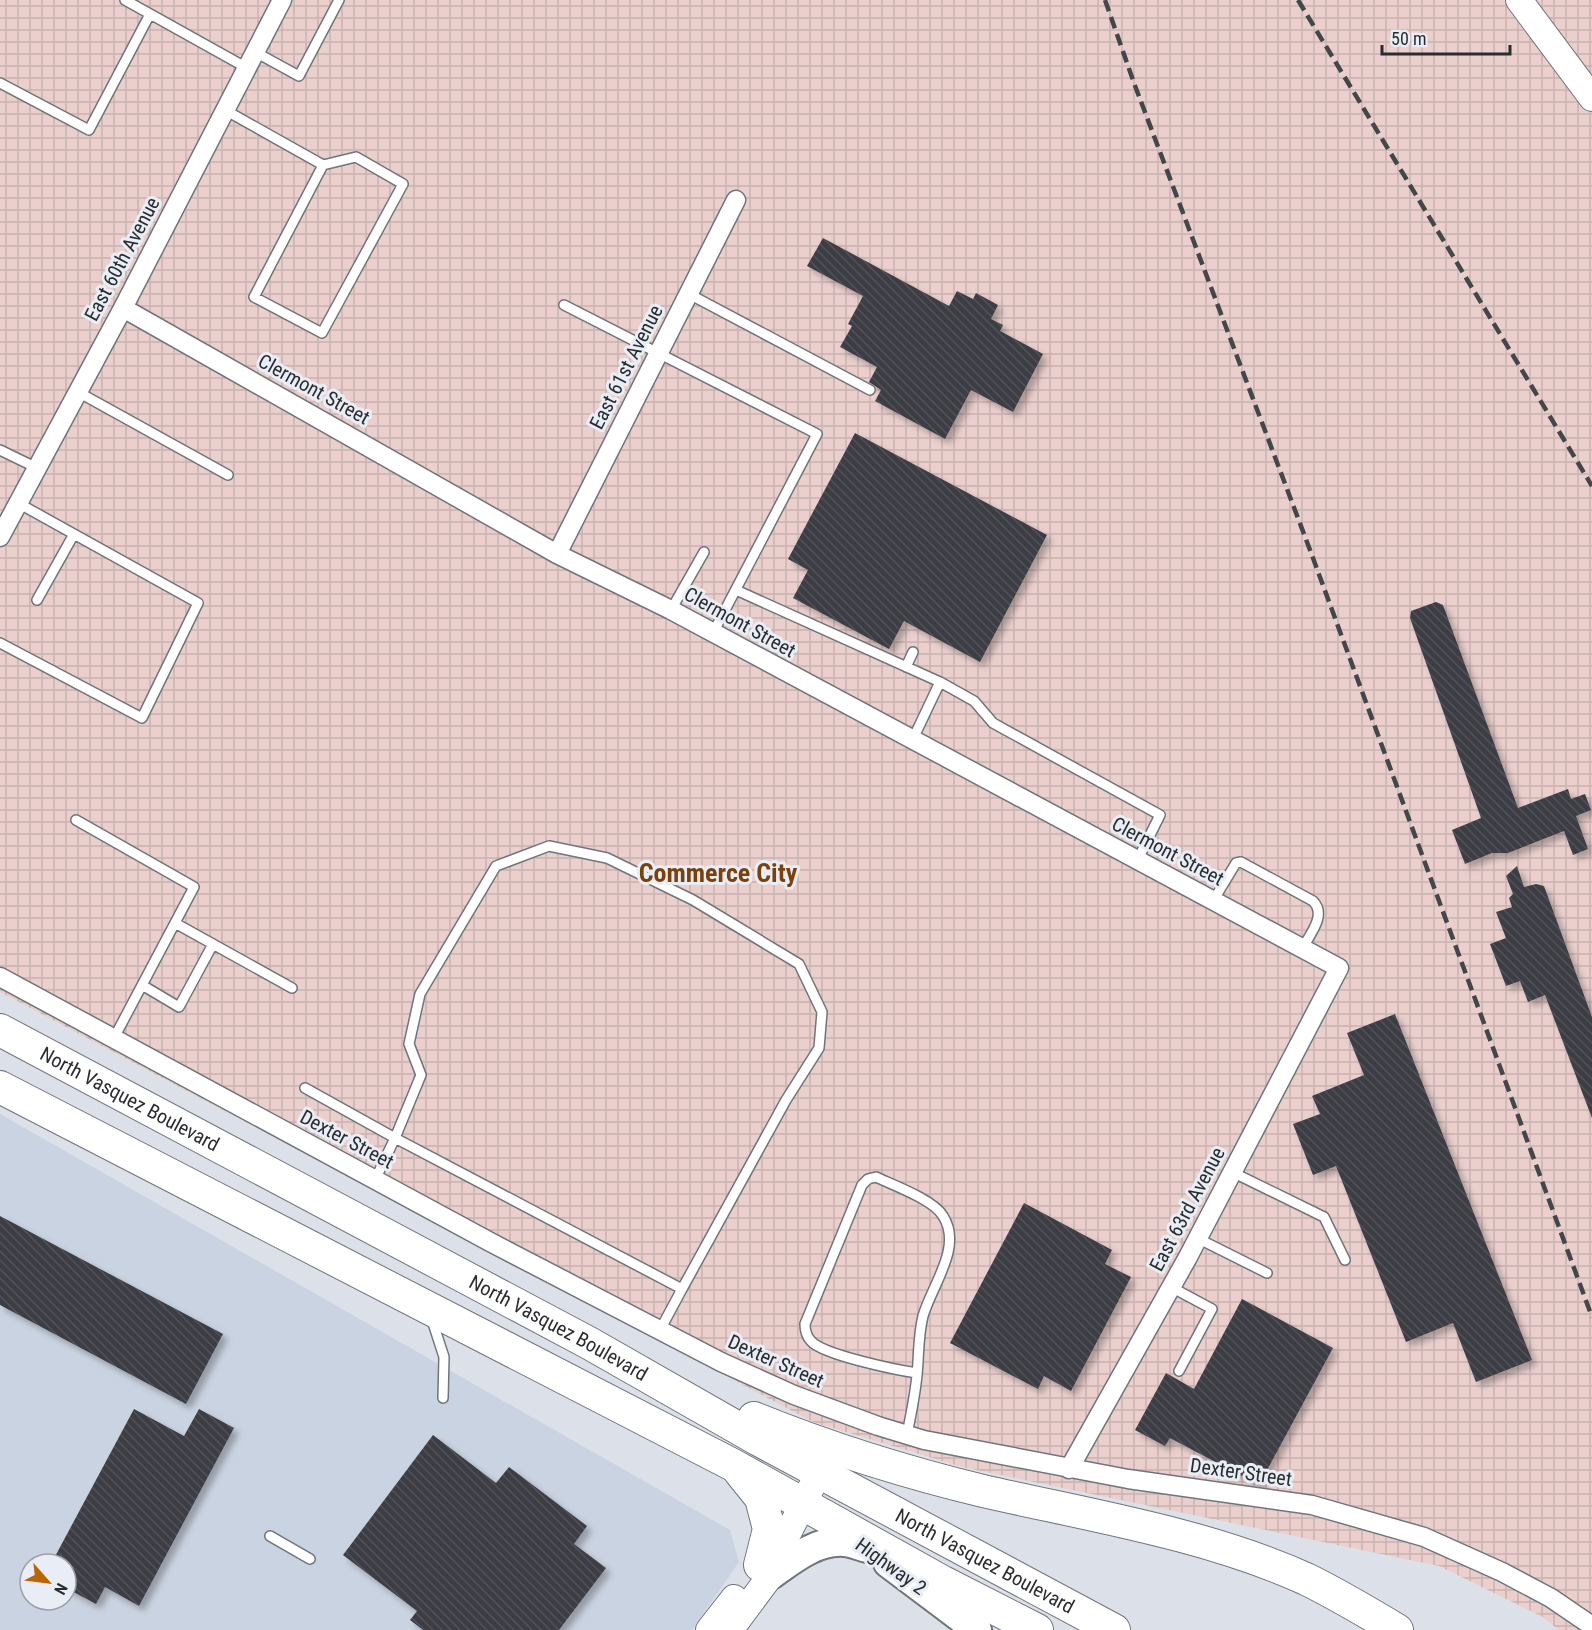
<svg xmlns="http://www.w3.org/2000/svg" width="1592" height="1630" viewBox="0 0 1592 1630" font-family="'Roboto Condensed',sans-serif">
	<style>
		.built { fill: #cad3e1; fill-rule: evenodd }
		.industrial { fill: url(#industrial-grid) }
		.building { fill: url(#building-back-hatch); filter: url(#shadow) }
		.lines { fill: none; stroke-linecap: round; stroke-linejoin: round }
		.lane-casing { stroke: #70747b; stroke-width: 12 }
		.street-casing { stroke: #70747b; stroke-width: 21 }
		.secondary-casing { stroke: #70747b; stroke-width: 28 }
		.primary-casing { stroke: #70747b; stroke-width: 32 }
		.highway-casing { stroke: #70747b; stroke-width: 34 }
		.lane { stroke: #fff; stroke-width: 9 }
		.street { stroke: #fff; stroke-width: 18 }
		.secondary { stroke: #fff; stroke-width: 26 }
		.primary { stroke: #fff; stroke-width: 28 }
		.highway { stroke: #fff; stroke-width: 32 }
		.rail { stroke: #44474a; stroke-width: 4.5; stroke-dasharray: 12 6; stroke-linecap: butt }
		.labels { text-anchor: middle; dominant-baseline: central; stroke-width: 6; stroke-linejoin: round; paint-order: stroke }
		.street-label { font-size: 20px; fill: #2a2c2f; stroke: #e9eef6 }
		.district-label { font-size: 26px; font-weight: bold; fill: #7a410a; stroke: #e9eef6 }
	</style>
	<defs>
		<pattern id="industrial-grid" width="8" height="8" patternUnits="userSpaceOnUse" patternTransform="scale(1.5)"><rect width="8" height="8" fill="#eacfcd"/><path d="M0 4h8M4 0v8" fill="none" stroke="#c9b2b0"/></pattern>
		<pattern id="building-back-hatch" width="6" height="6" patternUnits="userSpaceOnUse" patternTransform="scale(1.5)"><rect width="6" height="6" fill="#3d3d44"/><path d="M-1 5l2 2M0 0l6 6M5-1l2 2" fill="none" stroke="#505157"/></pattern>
		<filter id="shadow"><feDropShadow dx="5" dy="5" stdDeviation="3" flood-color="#0004"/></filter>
	</defs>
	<rect width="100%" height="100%" fill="#dce1e9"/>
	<path class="built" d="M0,1114L730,1530L739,1562L692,1630H0ZM30,1564H66V1600H30Z"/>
	<path class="industrial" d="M0,0H1592V1630H1559L1541,1616L1439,1566L962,1467L813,1422L0,992Z"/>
	<path class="building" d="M823,238L949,306L957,291L973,299L976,293L998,305L991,319L1003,325L1000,331L1043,354L1013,412L971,390L945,439L875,401L881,390L869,382L877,367L840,347L852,326L848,324L863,296L807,266Z
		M855,433L1047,535L980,662L904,621L889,649L793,598L808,570L788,559Z
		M1436,602L1443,605L1518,808L1568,789L1571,799L1585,794L1591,810L1576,816L1588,849L1573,855L1564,831L1508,853H1492L1465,864L1452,830L1481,818L1410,618L1411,611Z
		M1517,866L1524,887L1536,884L1544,886L1592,1017V1118L1545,995L1528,1002L1520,981L1506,986L1490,944L1506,938L1496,912L1512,907L1509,898L1513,894L1506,876Z
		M1395,1014L1532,1360L1476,1382L1453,1323L1406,1342L1336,1166L1313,1175L1293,1124L1320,1114L1312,1096L1364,1075L1347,1033Z
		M1024,1203L1112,1250L1105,1264L1131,1277L1071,1391L1044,1376L1038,1389L950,1343Z
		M0,1216L223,1334L186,1404L0,1305Z
		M1242,1299L1333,1348L1259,1485L1170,1438L1165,1446L1135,1430L1166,1373L1194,1389Z
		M134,1409L184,1436L199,1409L234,1428L139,1606L105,1587L96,1604L66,1588V1564H51Z
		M433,1435L496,1483L509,1467L587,1526L574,1544L606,1568L559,1630H423L410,1620L417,1611L343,1555Z"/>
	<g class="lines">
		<defs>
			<path id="lane" d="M125,0L247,68
				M255,52L299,76L339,0
				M0,83L89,130L150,14
				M225,110L323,165L254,297L322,333L403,184L356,157L323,165
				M689,294L870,390
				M564,305L817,434L713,633
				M78,392L228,475
				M0,450L37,468
				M736,590L940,682L912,741
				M37,600L74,534
				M671,610L704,552
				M0,643L142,718L198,603L18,503
				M906,667L913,652
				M940,682L974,701L993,723L1160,815L1137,861
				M76,820L194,887L114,1038
				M1213,901L1236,863L1241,862L1313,901C1327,915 1310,934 1302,949
				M175,923L292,988
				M142,985L179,1007L213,944
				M305,1088L395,1138L421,1075L409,1044L420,994L496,866L549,846L607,858L693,900L799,964L822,1012L819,1048L786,1100L682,1289
				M1232,1172L1324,1217L1345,1260
				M375,1180L395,1138L682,1289L660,1330
				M1197,1238L1267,1273
				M1171,1287L1212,1309L1179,1371
				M431,1317L444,1357L443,1398
				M907,1434C911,1415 915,1395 917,1375C919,1355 918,1336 923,1316C932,1285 963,1247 943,1216C934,1200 893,1185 876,1177L868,1179L862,1185L805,1324C805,1330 807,1337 811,1341C823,1355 897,1370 917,1373
				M270,1536L310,1559"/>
			<path id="street" d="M123,308L557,554L671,610L1339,968L1188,1257L1069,1469
				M0,537L123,308L282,0
				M557,554L736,200
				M0,977L492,1243L721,1362L794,1395L878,1426L924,1440L1128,1479L1312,1505L1424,1537L1502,1572L1551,1598L1592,1626"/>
			<path id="secondary" d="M1519,0L1592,98
				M709,1630L734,1598
				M730,1630L771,1575L778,1553L812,1486"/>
			<path id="primary" d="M888,1563L977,1630
				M771,1575C792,1560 816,1540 844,1542C851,1542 859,1546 867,1548"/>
			<g id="highway">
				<path id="s1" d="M0,1030L589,1343L759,1440L1114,1630"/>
				<path d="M0,1087L733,1465L943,1582L1037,1630"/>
				<path d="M754,1418C828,1448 905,1472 983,1491C1088,1515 1207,1534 1306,1579C1337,1594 1367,1612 1397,1630"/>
				<path d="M740,1472L761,1498L769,1529L760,1565"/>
			</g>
		</defs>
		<use href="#lane" class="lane-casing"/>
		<use href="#street" class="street-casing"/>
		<use href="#secondary" class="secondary-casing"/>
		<use href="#primary" class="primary-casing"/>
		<use href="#highway" class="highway-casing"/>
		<use href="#lane" class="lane"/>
		<use href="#street" class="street"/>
		<use href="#secondary" class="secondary"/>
		<use href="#primary" class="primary"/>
		<use href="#highway" class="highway"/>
		<path class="rail" d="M1105,0L1134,83L1310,550L1592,1317
			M1298,0L1592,486"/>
	</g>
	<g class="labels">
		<g class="street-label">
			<text transform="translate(122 259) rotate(-62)">East 60th Avenue</text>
			<text transform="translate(626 367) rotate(-63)">East 61st Avenue</text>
			<text transform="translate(314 389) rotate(29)">Clermont Street</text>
			<text transform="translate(740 622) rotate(29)">Clermont Street</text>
			<text transform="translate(1168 851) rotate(28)">Clermont Street</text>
			<text stroke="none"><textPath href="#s1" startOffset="147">North Vasquez Boulevard</textPath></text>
			<text transform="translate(347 1139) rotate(28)">Dexter Street</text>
			<text transform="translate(1187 1209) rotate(-62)">East 63rd Avenue</text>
			<text stroke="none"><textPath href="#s1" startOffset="633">North Vasquez Boulevard</textPath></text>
			<text transform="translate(776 1361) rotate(24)">Dexter Street</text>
			<text transform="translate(1241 1472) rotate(8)">Dexter Street</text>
			<text stroke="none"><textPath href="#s1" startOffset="1119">North Vasquez Boulevard</textPath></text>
			<text transform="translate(891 1566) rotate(36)">Highway 2</text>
		</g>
		<g class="district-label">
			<text x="718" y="873">Commerce City</text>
		</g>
	</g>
	<g transform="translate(48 1582) rotate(118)"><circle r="28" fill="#e9eef6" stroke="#9da0a6" stroke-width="1.5"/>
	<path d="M0-4.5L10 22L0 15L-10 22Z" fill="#bc6400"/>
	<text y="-9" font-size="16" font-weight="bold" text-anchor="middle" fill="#2a2c2f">N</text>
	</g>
	<path d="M1382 45v9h128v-9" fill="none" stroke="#2a2c2f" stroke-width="3"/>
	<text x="1391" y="45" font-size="18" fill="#2a2c2f" stroke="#e9eef6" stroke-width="4.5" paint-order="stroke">50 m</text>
</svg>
